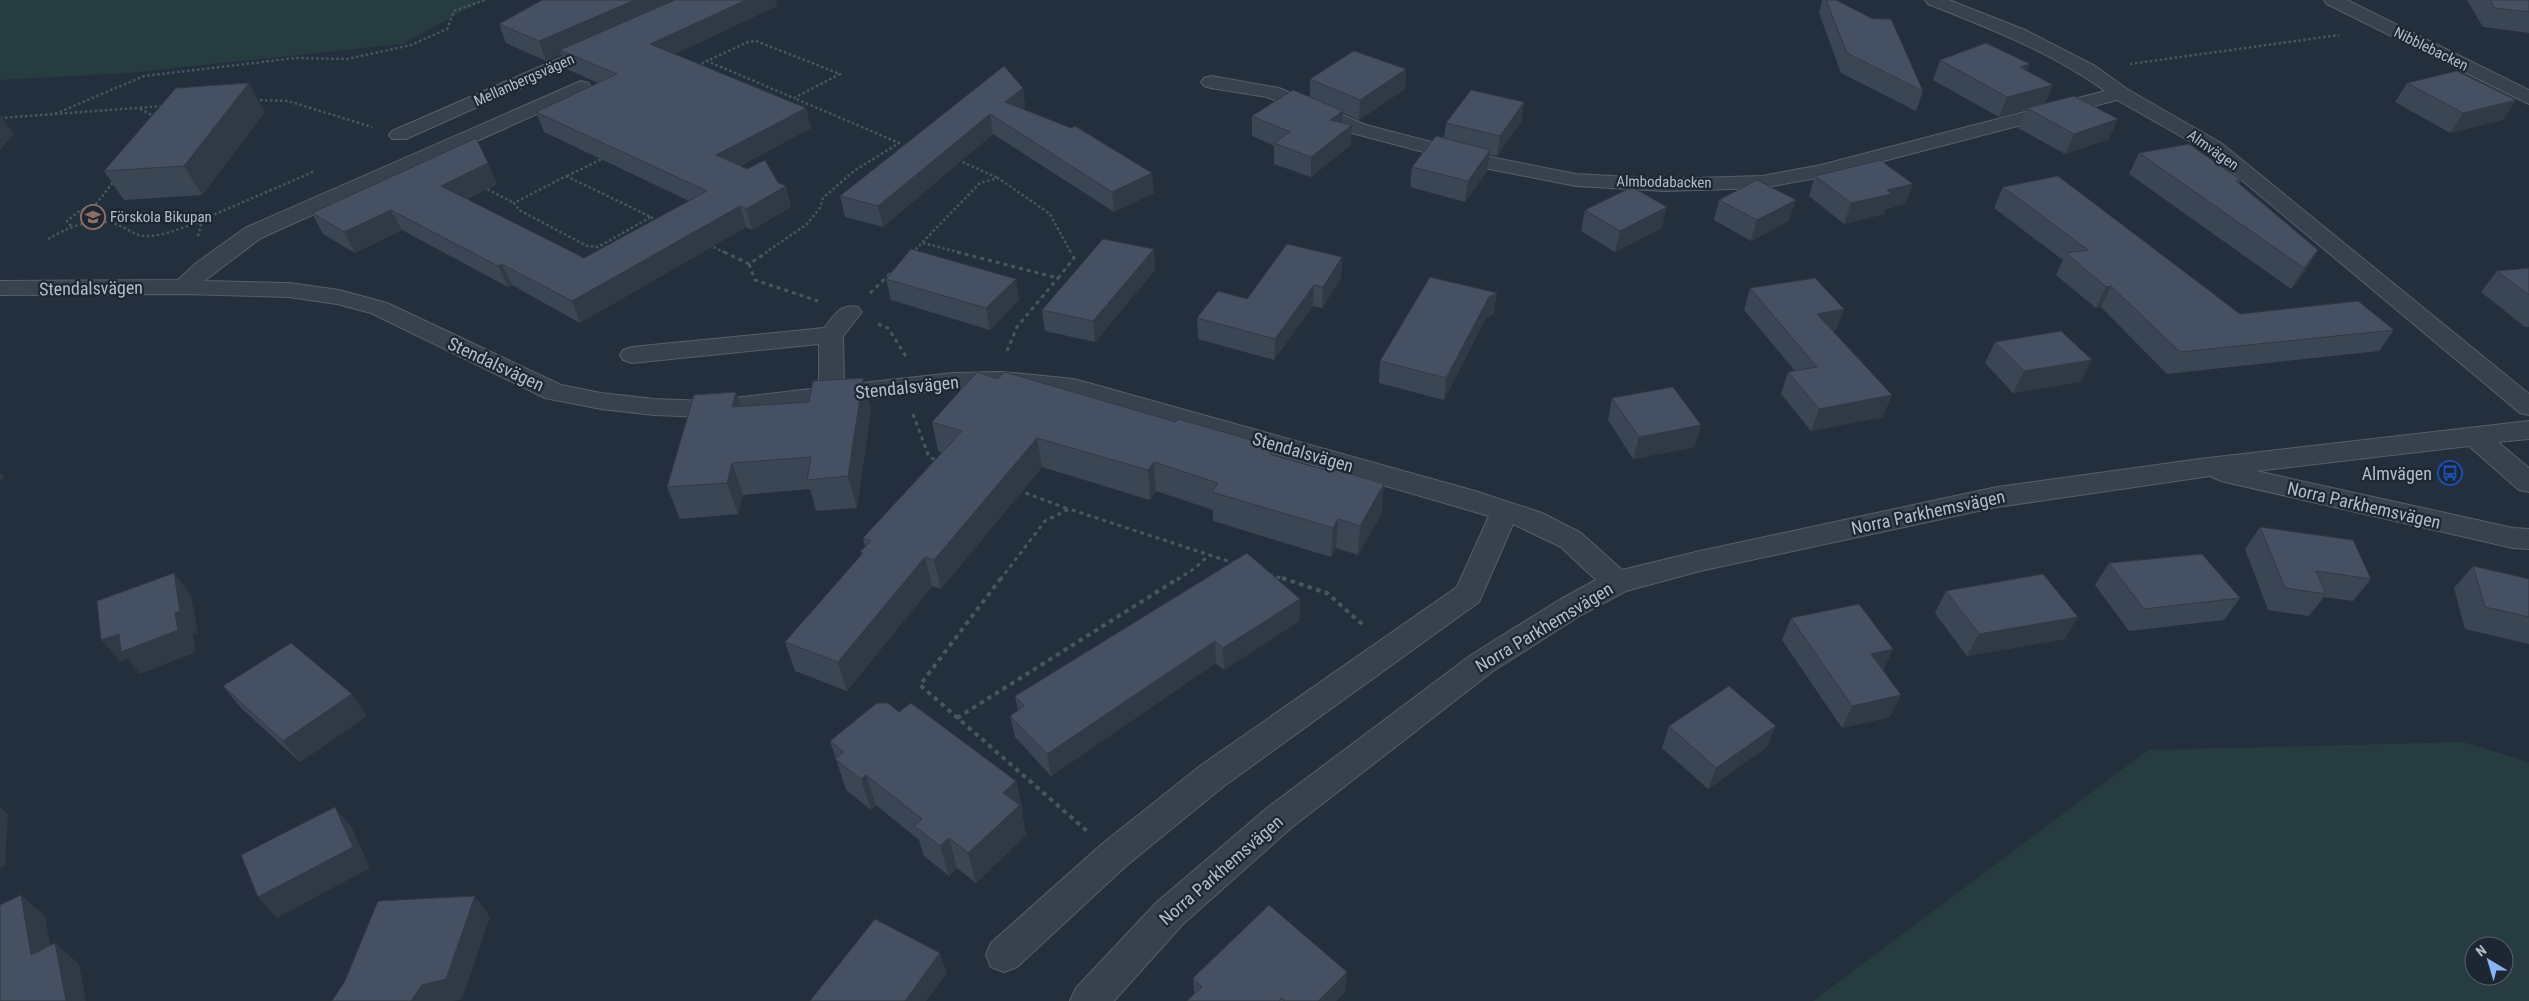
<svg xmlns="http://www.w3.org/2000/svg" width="2529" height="1001" viewBox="0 0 2529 1001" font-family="'Roboto Condensed',sans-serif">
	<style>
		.green { fill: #263c3f; fill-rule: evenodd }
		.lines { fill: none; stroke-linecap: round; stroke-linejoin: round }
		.minor-casing { stroke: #565f6c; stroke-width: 2 }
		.path-far2 { stroke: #44595c; stroke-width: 2.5; stroke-dasharray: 2.5 2.5; stroke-linecap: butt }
		.path-far1 { stroke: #44595c; stroke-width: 3; stroke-dasharray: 4 4; stroke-linecap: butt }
		.path { stroke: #44595c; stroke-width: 4; stroke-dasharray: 4.5 4.5; stroke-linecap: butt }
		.minor { fill: #38414e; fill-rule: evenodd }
		.wall { fill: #3b4654 }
		.shaded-wall { fill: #303945 }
		.building { fill: #455162; stroke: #303945 }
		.labels { text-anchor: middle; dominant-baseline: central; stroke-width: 4.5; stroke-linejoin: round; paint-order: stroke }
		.far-street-label { font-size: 15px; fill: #b4bcc9; stroke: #1d2633 }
		.far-poi-label { font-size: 15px; fill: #b4bcc9; stroke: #1d2633; text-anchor: start }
		.street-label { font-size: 18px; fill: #b4bcc9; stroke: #1d2633 }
		.poi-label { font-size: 18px; fill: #b4bcc9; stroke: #1d2633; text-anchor: end }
	</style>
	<rect width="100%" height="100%" fill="#242f3e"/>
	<path class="green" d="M0,0H484L402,44L129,73L0,80Z
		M2463,742L2529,762V1001H1813L2148,750ZM2474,946H2504V976H2474Z"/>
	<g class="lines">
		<defs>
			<path id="minor" d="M1925,0H1949L2025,30L2095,66L2127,89L2221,143L2529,394V415L2520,413L2207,151L2117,100L1822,177L1762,188L1664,191L1576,186L1484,168L1352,133L1267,97L1211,88L1204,86L1201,82L1204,78L1211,76L1279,88L1366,125L1485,156L1576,174L1664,179L1762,176L1821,165L2105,91C2051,52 1989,28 1928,4Z
				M2324,0H2347L2529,90V104L2327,4Z
				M599,41L605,42L608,46L605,50L406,139H392L389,135L392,131Z
				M581,81L588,83L591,87L588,91L261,238L204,281L289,283L339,290L387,303L561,385L601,393L654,399L708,401L819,388V344L632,363L623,360L620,355L623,350L632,347L824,328C834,316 840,303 858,307L862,312L843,336L844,385L953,373L1002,372L1074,379L1475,491L1542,513L1581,533L1622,570L1700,551L1997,487L2200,459L2529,421V439L2498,442L2529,468V492L2519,490L2469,446L2256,471L2513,528L2529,529V549L2513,548L2221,481L2210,476L1997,507L1700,571L1626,591L1581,615L1493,671L1291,828L1183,924L1114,1001H1070L1076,988L1157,902L1267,808L1471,655L1561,599L1596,580L1561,547L1513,524L1479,602L1224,786L1126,866L1017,967L1004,972L991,967L986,955L991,943L1102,844L1200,766L1457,587L1489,516L1073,395L1002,388L953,389L708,417L654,415L601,409L545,398L371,313L337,304L289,297L184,294L0,295V281L178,280L195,264L245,228Z"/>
		</defs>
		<use href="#minor" class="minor-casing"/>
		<path class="path-far2" d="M756,41L840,74L794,98L707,61L748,42Z
			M2130,64L2339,35
			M697,66L707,61
			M255,100L288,101L372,127
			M140,109L154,116
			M55,114L144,76L296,58L347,59L411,45L447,29L454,11L485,0
			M0,118L164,106
			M958,160L998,178
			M566,176L651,217L598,247L587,246L519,210L514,203Z
			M567,176L604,158
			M483,187L514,203
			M651,217L659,221
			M71,226L67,221L78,212L95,205L115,180
			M198,236L202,220L315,171
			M48,239C69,227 93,216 118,225C127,228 135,236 146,236C165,236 184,227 202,221
			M923,243L962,253
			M709,245L726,253
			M765,253L807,224L820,208L823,198L854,171L899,143L794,98
			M912,253L980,183L998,178L1050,214L1071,253"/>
		<path class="path-far1" d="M724,252L749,264L767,252
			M957,252L1058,278L1074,258L1071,252
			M749,264L755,280L818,301
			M870,293L893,271
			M878,324L888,328L907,358
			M1007,351L1017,327L1058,278
			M913,414L929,457L939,461
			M1018,490L1068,509
			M1269,574L1286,580
			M1000,580L1045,521L1069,509L1237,564
			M1177,580L1195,568L1209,555"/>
		<path class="path" d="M1001,578L920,685L1087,831
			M1282,578L1327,593L1364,626
			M957,718L1179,578"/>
		<use href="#minor" class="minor"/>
	</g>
	<path class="wall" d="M1822,0H1836L1923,91L1916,111L1841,73L1819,13Z
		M2467,0H2529V33L2483,27Z
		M777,6L675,54L811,128L740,166L786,186L791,207L752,230L746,227L580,323L512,285L508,287L402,230L355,253L323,234L312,213L497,184L467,199L584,258L689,201L544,132L536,112L598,83L567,69L561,54L546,61L506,43L499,24Z
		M1940,60L2027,71L2046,103L2109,139L2065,154L2018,128L2026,110L1999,117L1933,80Z
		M1406,69L1405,89L1359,120L1343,113V123L1351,145L1311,177L1274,164V146L1252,136V116L1310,97V79Z
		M2407,83L2516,100L2503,120L2450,133L2395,102Z
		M1023,88L1025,107L1023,109L1154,193L1114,212L993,134L883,227L845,217L840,196Z
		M1524,102L1521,122L1497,156L1489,155L1487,171L1465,202L1410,187L1412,167L1444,138L1446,123Z
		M265,112L202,195L124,200L104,171Z
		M2139,153L2241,180L2239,184L2318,250L2305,271L2291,289L2129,174Z
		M1815,176L1913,184L1905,204L1886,209L1884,214L1844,224L1809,196Z
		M2003,187L2240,314L2394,330L2379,351L2167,374L2101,307L2096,308L2056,275L2063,260L1994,208Z
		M1719,200L1789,221L1751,241L1714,220Z
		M1585,210L1662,228L1615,252L1581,231Z
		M1154,249L1155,270L1095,342L1045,331L1042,310Z
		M1342,257L1341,278L1322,308L1313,306L1274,360L1198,339L1197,318L1247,299Z
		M2529,268V327H2525L2481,292L2497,271Z
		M886,279H1016L1019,300L990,330L891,300Z
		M1750,288L1844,309L1836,330L1833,331L1883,417L1811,431L1781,394L1788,372L1795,371L1744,310Z
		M1494,314L1486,318L1444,400L1379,383L1380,361Z
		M1995,342L2092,360L2080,382L2013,393L1985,363Z
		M863,378L871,409L857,508L816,511L810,489L743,495L738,514L680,519L667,487L741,406L809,402Z
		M998,379L1272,451V454L1382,513L1358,555L1336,548L1331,557L1213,521V510L1156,491L1150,500L1042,467L941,589L932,586L847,691L795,671L785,642L861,555L860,552L865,547L863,538L942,452L938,451L932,422Z
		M1612,398L1695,447L1633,459L1608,420Z
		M2260,527L2371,579L2353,601L2324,597L2309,616L2268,610L2245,549Z
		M2109,563L2240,598L2224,620L2129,631L2095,585Z
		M2473,566L2529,579V644L2465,629L2454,588Z
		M1946,591L2065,639L1967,656L1935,613Z
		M1300,599L1299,621L1224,670L1216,663L1051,776L1015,737L1010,716L1018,711L1015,696Z
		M1791,618L1893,649L1883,670L1890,717L1842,728L1782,640Z
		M223,686L367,716L300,762L241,708Z
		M899,712L1016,781L1023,812L1022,813L1026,835L976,883L957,868L949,876L924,856L919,840L876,805L871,810L846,790L830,741Z
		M1669,726L1767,747L1708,789L1662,748Z
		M1347,972L1345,992L1336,1001H1187L1194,994L1193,978Z"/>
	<path class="shaded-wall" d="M635,0H683L560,50L561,54L546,61L539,41Z
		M746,0H776L777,6L656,63L650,44Z
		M2030,64L2022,83L2020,67Z
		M1406,69L1405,89L1359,120L1360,100Z
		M249,83L265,112L202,195L184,166Z
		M2053,85L2045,105L2027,108L2026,110L1999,117L2007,97Z
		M1023,88L1025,107L1008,122L1005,102Z
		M2516,100L2503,120L2450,133L2463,113Z
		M1524,102L1521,122L1497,156L1500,136Z
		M806,108L811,128L722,176L716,155Z
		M1343,111L1342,131L1330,120Z
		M990,114L993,134L883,227L878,206Z
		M1,116L14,134L0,150V117Z
		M2118,119L2109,139L2065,154L2074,134Z
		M1352,125L1351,145L1311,177V157Z
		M1490,150L1487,171L1465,202L1468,181Z
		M488,163L497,184L450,207L441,186Z
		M1152,173L1154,193L1114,212L1112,192Z
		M1913,184L1905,204L1886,209L1884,214L1844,224L1851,203L1887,190Z
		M786,186L791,207L752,230L746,209Z
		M1796,200L1789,221L1751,241L1757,220Z
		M740,206L746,227L580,323L572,301Z
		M1667,207L1662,228L1615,252L1620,231Z
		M391,210L402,230L355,253L344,232Z
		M1154,249L1155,270L1095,342L1093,321Z
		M2318,250L2305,271L2291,289L2304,268Z
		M1342,257L1341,278L1322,308L1323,287Z
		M502,264L512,285L508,287L498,266Z
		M1016,279L1019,300L990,330L986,308Z
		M1314,285L1313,306L1274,360L1275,339Z
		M2111,286L2101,307L2096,308L2106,287Z
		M1497,293L1494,314L1486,318L1444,400L1446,378L1489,297Z
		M1844,309L1836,330L1810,335L1817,314Z
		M2092,360L2080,382L2013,393L2024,371Z
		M863,378L871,409L857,508L848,476Z
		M736,392L747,423L732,407Z
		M1892,395L1883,417L1811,431L1819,409Z
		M1701,425L1695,447L1633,459L1639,437Z
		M1037,438L1042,467L941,589L934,560Z
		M1154,462L1156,491L1150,500L1148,470Z
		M732,463L743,495L738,514L727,483Z
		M0,472L4,477L0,481Z
		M1384,484L1382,513L1358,555L1360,526Z
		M1338,519L1336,548L1331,557L1333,528Z
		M925,557L932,586L847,691L838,662Z
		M174,573L191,595L198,633L193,635L196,652L140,674L128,659L121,662L101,640L175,613Z
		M1300,599L1299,621L1224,670L1223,648Z
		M2078,617L2065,639L1967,656L1979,634Z
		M1215,641L1216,663L1051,776L1047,754Z
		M1893,649L1883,671L1871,654Z
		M352,694L367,716L300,762L283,741Z
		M1901,695L1890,717L1842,728L1852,706Z
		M1776,726L1767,747L1708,789L1716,768Z
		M866,775L876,805L871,810L861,779Z
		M1016,781L1023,812L1022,813L1026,835L976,883L968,853L1003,793Z
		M0,807L8,814L5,866L0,868Z
		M335,807L352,828L370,868L277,918L258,897Z
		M949,838L957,868L949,876L940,846Z
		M21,895L45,916L55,976L31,955Z
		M475,896L490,917L462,999L454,1001H411L422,985Z
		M55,943L79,964L86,1001H66Z
		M940,953L947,973L926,1001H905Z
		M1347,972L1345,992L1336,1001H1318Z"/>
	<path class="building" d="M542,0H635L539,41L499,24Z
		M675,0H746L650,44L806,108L716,155L747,169L765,160L778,183L786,186L746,209L740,206L572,301L502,264L498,266L391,210L344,232L312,213L476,138L488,163L441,186L584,258L707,191L536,112L617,74L560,50Z
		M1826,0H1836L1873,19H1891L1923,91L1847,53Z
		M2490,0H2529V12L2495,8Z
		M1986,43L2030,64L2020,67L2053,85L2007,97L1940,60Z
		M1354,51L1406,69L1360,100L1310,79Z
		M1004,66L1023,88L1005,102L1071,128L1075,126L1152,173L1112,192L990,114L878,206L840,196Z
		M2457,71L2516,100L2463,113L2407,83Z
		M249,83L184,166L104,171L176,88Z
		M1293,90L1343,111L1330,120L1352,125L1311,157L1274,143L1290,132L1252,116Z
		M1471,90L1524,102L1500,136L1446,123Z
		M2074,96L2118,119L2074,134L2027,108Z
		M1436,136L1490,150L1468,181L1412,167Z
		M2189,144L2241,180L2236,181L2318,250L2304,268L2139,153Z
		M1880,160L1913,184L1887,190L1892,194L1851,203L1815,176Z
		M2058,176L2240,314L2358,301L2394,330L2180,352L2111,286L2106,287L2066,253L2088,250L2003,187Z
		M1757,180L1796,200L1757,220L1719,200Z
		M1632,187L1667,207L1620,231L1585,210Z
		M1103,239L1154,249L1093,321L1042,310Z
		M1287,244L1342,257L1323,287L1314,285L1275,339L1197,318L1218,291L1247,299Z
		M911,249L1016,279L986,308L886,279Z
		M2529,268V295L2497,271Z
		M1430,277L1497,293L1489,297L1446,378L1380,361Z
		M1815,278L1844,309L1817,314L1892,395L1819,409L1788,372L1817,367L1750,288Z
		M2061,331L2092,360L2024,371L1995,342Z
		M977,372L998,379L1005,372L1176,422L1178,419L1255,441L1253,445L1272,451L1270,454L1332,472L1334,469L1384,484L1360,526L1338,519L1333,528L1212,492L1218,483L1154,462L1148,470L1037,438L934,560L925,557L838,662L785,642L863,553L860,552L871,541L863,538L962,431L932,422Z
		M863,378L848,476L807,480L811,457L732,463L727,483L667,487L694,395L736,392L732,407L809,402L813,381Z
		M1673,387L1701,425L1639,437L1612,398Z
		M2260,527L2353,540L2371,579L2316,571L2326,594L2285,588Z
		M1247,553L1300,599L1223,648L1215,641L1047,754L1010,716L1024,706L1015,696Z
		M2202,554L2240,598L2144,609L2109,563Z
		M2473,566L2529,579V617L2485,607Z
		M174,573L180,611L175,613L178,630L121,652L119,634L101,640L97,601Z
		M2043,574L2078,617L1979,634L1946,591Z
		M1859,604L1893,649L1871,654L1901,695L1852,706L1791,618Z
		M291,643L352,694L283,741L223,686Z
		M1729,686L1776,726L1716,768L1669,726Z
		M877,703H888L899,712L911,703L1016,781L1003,793L1020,805L968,853L949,838L940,846L914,826L922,819L866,775L861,779L835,759L844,752L830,741Z
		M335,807L353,847L258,897L241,855Z
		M21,895L31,955L55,943L66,1001H0V905Z
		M475,896L446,979L422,985L411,1001H332L345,981L378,901Z
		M1269,905L1347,972L1318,1001H1285L1281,998L1279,1001H1187L1202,987L1193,978Z
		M875,919L940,953L905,1001H810Z"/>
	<defs>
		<symbol id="school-ring" viewBox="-11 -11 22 22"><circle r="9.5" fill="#1d2633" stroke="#8d6e63" stroke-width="1.5"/><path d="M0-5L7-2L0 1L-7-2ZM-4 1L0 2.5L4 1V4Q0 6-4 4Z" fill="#8d6e63"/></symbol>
		<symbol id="bus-ring" viewBox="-11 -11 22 22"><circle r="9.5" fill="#1d2633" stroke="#1a4fb4" stroke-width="1.5"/><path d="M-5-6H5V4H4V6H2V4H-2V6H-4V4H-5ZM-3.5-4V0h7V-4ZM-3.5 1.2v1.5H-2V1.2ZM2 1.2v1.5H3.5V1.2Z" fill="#1a4fb4"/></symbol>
	</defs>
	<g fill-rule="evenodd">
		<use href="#school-ring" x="79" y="203" width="28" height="28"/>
		<use href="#bus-ring" x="2436" y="459" width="28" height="28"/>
	</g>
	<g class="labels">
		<g class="far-street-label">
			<text transform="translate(2431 49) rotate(26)">Nibblebacken</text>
			<text transform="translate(524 80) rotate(-24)">Mellanbergsvägen</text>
			<text transform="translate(2213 150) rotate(35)">Almvägen</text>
			<text transform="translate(1664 182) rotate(1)">Almbodabacken</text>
		</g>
		<g class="far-poi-label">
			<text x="110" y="217">Förskola Bikupan</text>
		</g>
		<g class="street-label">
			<text transform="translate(91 288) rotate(-1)">Stendalsvägen</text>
			<text transform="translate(496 364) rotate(25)">Stendalsvägen</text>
			<text transform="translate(907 387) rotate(-6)">Stendalsvägen</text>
			<text transform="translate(1303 452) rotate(16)">Stendalsvägen</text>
			<text transform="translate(2364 505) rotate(13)">Norra Parkhemsvägen</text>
			<text transform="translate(1928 512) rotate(-12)">Norra Parkhemsvägen</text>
			<text transform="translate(1544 627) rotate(-31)">Norra Parkhemsvägen</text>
			<text transform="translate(1221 870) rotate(-41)">Norra Parkhemsvägen</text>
		</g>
		<g class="poi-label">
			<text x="2432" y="473">Almvägen</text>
		</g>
	</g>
	<g transform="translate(2489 961) rotate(322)"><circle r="24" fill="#1d2633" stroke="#59626f"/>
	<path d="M0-4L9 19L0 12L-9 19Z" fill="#8ab4f8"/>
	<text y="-8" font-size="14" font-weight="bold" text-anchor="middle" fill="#b4bcc9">N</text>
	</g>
</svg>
